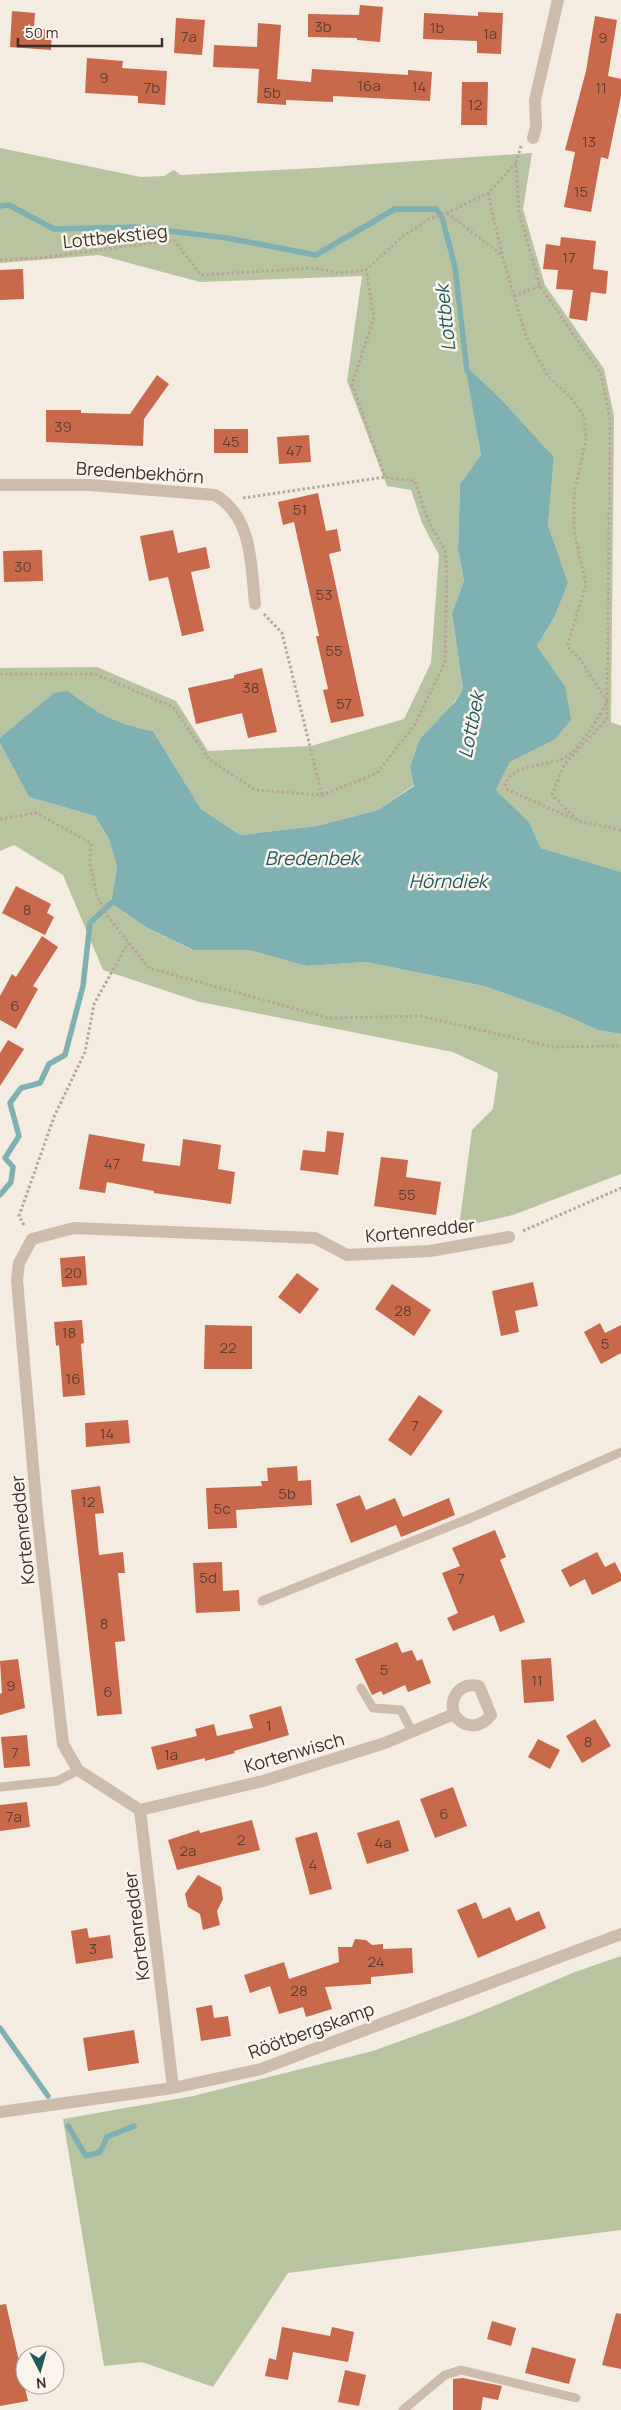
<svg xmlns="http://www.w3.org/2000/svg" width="621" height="2410" viewBox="0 0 621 2410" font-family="Manrope,sans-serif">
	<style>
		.green { fill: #b8c4a0 }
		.water { fill: #7fb0b2 }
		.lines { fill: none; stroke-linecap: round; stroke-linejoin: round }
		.stream { stroke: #7fb0b2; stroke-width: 5.5 }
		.building { fill: #c8694b }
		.path { stroke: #b9a596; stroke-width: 3; stroke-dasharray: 2.5 2.5; stroke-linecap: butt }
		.lane { stroke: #cdbbac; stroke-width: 9 }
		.street { stroke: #cdbbac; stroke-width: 12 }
		.labels { text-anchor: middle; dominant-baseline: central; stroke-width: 5; stroke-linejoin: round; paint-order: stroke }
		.number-label { font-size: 15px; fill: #5e3e33 }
		.street-label { font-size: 18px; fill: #3b302b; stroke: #fbf5ee }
		.water-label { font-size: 19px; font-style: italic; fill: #1f5a5e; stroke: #fbf5ee }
	</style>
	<rect width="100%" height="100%" fill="#f4ebe1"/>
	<path class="green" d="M0,148L141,177L164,176L174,170L181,175L315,168L532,153L523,209L545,285L604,369L614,416L611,722L621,726V872L541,848L529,822L496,790L510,762L554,740L565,686L537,646L555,616L568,583L548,525L554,457L501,399L466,366L481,455L460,484L458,549L464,581L452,613L463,689L410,767L414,785L378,810L317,826L240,835L201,809L153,731C116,724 97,713 68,691L0,738V668L97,667L176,701L208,751L311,746L404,719L431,663L439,555L422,523L411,490L387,486L347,381L362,276L200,282L99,255L0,263Z
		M0,743L29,797L95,816L109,839L117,867L111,903L146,927L192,950H249L307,966L366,962L484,986L560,1013L598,1030L621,1034V1174L513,1215L459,1227L472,1130L493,1109L498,1073L453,1052L200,1002L103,970L63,875L14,845L0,851Z
		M621,1956V2230L288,2273L213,2387L142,2362L104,2366L63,2119L193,2096L373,2051L472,2015L575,1972Z"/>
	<path class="water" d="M465,365L501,399L554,457L548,525L568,583L555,616L537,646L565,686L571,720L554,740L510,762L496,790L529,822L541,848L621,872V1034L598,1030L560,1013L484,986L366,962L307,966L249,950H193L146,927L111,903L117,867L109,839L95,816L29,797L0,743V738L54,693L68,691C97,713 116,724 153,731L201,809L240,835L317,826L378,810L414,786L410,767L420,739L455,702L463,689L452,613L464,581L458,549L460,484L481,455Z"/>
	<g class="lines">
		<path class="stream" d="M0,206L9,205L54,229L136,227L227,238L316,255L395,209H436L442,217L455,267L467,371
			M0,1195L11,1182L13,1167L5,1158L19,1136L10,1103L21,1088L40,1083L49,1064L65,1055L83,986L90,923L111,903
			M0,2028L48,2096
			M68,2126L86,2156L100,2152L107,2137L134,2126"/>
	</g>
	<path class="building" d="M360,5L383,7L380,42L357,40V38L308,37V14L359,15Z
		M12,11L35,13L34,28L52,30L51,50L10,47Z
		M478,12L503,13L501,54L477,53V41L423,39L424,13L478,16Z
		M595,16L617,20L608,76L621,79V96L608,159L601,157L591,212L564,207L575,152L565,150L586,71Z
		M176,18L205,20L202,55L174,53Z
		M258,23L281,25L277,79L311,82L312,69L408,75V70L432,72L430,101L333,96V102L286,100V105L257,103L259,69L213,67L214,45L257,47Z
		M87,58L123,61L122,68L167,71L165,105L138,103V96L85,93Z
		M462,82H488L487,125H461Z
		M561,237L596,241L593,269L608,271L606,294L591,292L587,321L569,318L573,290L556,289L558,270L543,269L546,244L560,246Z
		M23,269L24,299L0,300V270Z
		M157,375L169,384L144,419L143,446L46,442V410H81V413L130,414Z
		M214,429H248V453H214Z
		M309,435L311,462L279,464L277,437Z
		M318,493L326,531L337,529L341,551L329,554L364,716L331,723L323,690L328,689L316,636H319L294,522L283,525L278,502Z
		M173,530L178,553L206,547L210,568L191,572L204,631L182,636L168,577L149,581L140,536Z
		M42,550L43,581L4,582L3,551Z
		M262,668L277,732L248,738L242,713L196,724L188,688L234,678V675Z
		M16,886L51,904L47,913L54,917L45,935L2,913Z
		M42,936L58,947L33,986L38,989L16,1029L0,1020V996L12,974L16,977Z
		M8,1040L24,1049L0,1086V1053Z
		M327,1131L344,1133L338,1175L300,1170L303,1150L325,1152Z
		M89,1134L145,1144L142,1161L180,1166L183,1139L221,1145L218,1169L235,1172L231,1204L154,1193V1191L107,1182L105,1193L79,1189Z
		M381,1157L408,1160L406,1177L441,1182L436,1215L374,1206Z
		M85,1256L87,1285L62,1287L60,1258Z
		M297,1273L319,1289L300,1314L278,1297Z
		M533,1282L538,1306L515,1311L519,1332L501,1336L492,1291Z
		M392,1284L431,1310L414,1336L375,1309Z
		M82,1320L84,1343L81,1344L85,1395L63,1397L59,1345L56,1346L54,1322Z
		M600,1323L605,1333L621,1325V1353L601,1364L584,1332Z
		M205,1325L252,1326V1369H204Z
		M419,1395L443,1411L411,1456L388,1440Z
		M128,1420L130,1443L86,1447L85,1423Z
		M297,1466L298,1481L311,1480L312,1505L236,1510L237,1528L208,1529L206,1488L262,1486L261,1481H268L267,1468Z
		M100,1486L104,1513L95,1514L99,1555L123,1552L125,1573H118L125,1641L115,1642L122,1714L97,1716L71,1490Z
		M360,1495L366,1510L395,1498L403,1517L449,1498L455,1515L401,1537L396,1525L351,1543L336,1504Z
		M495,1530L506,1557L500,1560L525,1622L500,1632L494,1615L453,1631L447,1618L458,1613L442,1573L460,1566L452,1548Z
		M597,1552L605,1567L615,1562L621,1574V1581L592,1595L585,1579L570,1587L561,1570Z
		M222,1562L223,1591L239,1590L240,1611L196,1613L193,1563Z
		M397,1642L402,1653L412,1650L417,1661L422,1659L431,1683L408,1692L405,1685L383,1695L381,1691L372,1695L355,1659Z
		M551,1658L554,1701L524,1703L521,1660Z
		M18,1659L25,1708L0,1715V1694L2,1693L0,1661Z
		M281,1706L289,1735L234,1751L235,1753L205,1761V1758L157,1770L151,1747L197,1736L195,1729L214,1724L217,1736L253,1728L249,1715Z
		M595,1719L611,1746L582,1763L566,1736Z
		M27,1735L30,1766L4,1768L1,1737Z
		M538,1739L560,1750L550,1769L528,1757Z
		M453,1787L467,1826L435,1838L420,1799Z
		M27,1802L30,1827L0,1831V1805Z
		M252,1820L260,1850L177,1870L168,1840L199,1830L200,1833Z
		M399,1820L409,1851L367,1864L357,1833Z
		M317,1832L332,1889L310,1895L295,1838Z
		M198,1875L221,1887L223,1899L217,1911L220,1925L203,1930L200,1914L188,1907L185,1894Z
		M476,1902L483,1919L510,1907L516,1921L539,1911L546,1928L478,1958L457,1910Z
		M87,1928L89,1938L110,1935L113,1958L76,1964L71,1931Z
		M355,1939L366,1940L372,1945L383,1944V1949L412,1948L413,1973L371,1977V1984L325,1987L332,2009L306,2017L303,2007L279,2014L270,1986L250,1993L244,1975L284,1962L289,1979L339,1962L338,1947H352Z
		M212,2005L214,2018L228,2016L231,2036L201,2041L196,2008Z
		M134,2030L139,2063L88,2071L83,2038Z
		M6,2304L28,2401L0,2406V2305Z
		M616,2313L621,2314V2369L602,2365Z
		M492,2321L516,2328L511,2346L487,2339Z
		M282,2327L330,2336L332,2327L354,2332L348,2362L293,2352L288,2380L265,2376L269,2358L276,2360Z
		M532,2347L576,2359L569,2384L525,2373Z
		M345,2370L366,2375L359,2406L338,2402Z
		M463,2378L502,2386L498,2400L483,2397L481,2410H453V2379Z"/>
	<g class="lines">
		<path class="path" d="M521,146L516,163L519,212L540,286L601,374L610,419L607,719L564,765L552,795L578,821L621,830
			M488,193L502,255L526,336L548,376L572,399L584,416L586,440L574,494V530L586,585L567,646L580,659L607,702C599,718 584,740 571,753C553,769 516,760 505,784L508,790L574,819
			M447,213L502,255
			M0,260L39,258L174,240L201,275L314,268L340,273L366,270
			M514,296L540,286
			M243,498L385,477
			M264,614L282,633L322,795
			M0,674H95L173,707L209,759L255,790L322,795L377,773L414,726L445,662L447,570L445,551L427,518L415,481L385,477L352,384L374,317L366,270L403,236L429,219L447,213L488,193L516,163
			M0,819L36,813L91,843L90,864L97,896L108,917L149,968L328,1018L421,1016L552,1047L621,1046
			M24,1225L19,1216L54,1117L85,1052L94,1004L128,943
			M523,1231L621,1188"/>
		<path class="lane" d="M262,1601L473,1517L621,1452
			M361,1688L373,1708L401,1710L412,1732
			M1,1787L57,1781L79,1770
			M403,2410L445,2375L461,2370L576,2398"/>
		<path class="street" d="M533,138L536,127L535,100L558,0
			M0,485H90L215,495C253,517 251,566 255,604
			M140,1810L263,1781L385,1743L454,1714C464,1729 480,1729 491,1715L479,1686C460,1682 449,1697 454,1714
			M173,2088L140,1810L78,1770L63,1744L37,1513L17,1280L19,1263L32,1239L74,1228L315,1238L347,1255L430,1251L509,1237
			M0,2112L173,2088L261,2069L621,1934"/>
	</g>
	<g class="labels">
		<g class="number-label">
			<text x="323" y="26">3b</text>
			<text x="437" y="27">1b</text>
			<text x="490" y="33">1a</text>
			<text x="189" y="36">7a</text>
			<text x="603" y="37">9</text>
			<text x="104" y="77">9</text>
			<text x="369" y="85">16a</text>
			<text x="419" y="86">14</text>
			<text x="152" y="87">7b</text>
			<text x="601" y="87">11</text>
			<text x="272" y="92">5b</text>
			<text x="475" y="104">12</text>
			<text x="589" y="141">13</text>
			<text x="581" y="191">15</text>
			<text x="569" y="257">17</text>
			<text x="63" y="426">39</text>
			<text x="231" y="441">45</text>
			<text x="294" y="450">47</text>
			<text x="300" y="509">51</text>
			<text x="23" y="566">30</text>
			<text x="324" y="594">53</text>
			<text x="334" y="650">55</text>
			<text x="251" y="687">38</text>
			<text x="344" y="703">57</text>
			<text x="27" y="909">8</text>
			<text x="15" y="1005">6</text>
			<text x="112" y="1163">47</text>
			<text x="407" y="1194">55</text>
			<text x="73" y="1272">20</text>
			<text x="403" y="1310">28</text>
			<text x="69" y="1332">18</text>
			<text x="605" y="1343">5</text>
			<text x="228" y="1347">22</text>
			<text x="73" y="1378">16</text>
			<text x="415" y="1425">7</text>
			<text x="107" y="1433">14</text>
			<text x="287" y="1493">5b</text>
			<text x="88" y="1501">12</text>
			<text x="222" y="1508">5c</text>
			<text x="208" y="1577">5d</text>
			<text x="461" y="1578">7</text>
			<text x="104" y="1623">8</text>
			<text x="384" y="1669">5</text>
			<text x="537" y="1680">11</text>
			<text x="11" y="1685">9</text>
			<text x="108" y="1691">6</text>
			<text x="269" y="1725">1</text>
			<text x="588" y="1741">8</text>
			<text x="15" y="1752">7</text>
			<text x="171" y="1754">1a</text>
			<text x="444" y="1813">6</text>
			<text x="14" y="1816">7a</text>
			<text x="241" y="1839">2</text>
			<text x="383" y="1842">4a</text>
			<text x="188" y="1850">2a</text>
			<text x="313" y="1864">4</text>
			<text x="93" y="1948">3</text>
			<text x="376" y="1961">24</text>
			<text x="299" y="1990">28</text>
		</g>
		<g class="street-label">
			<text transform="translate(115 236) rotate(-6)">Lottbekstieg</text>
			<text transform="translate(140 472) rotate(4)">Bredenbekhörn</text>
			<text transform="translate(420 1230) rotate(-6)">Kortenredder</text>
			<text transform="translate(22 1530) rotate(-96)">Kortenredder</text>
			<text transform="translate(294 1752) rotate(-16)">Kortenwisch</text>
			<text transform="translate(136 1926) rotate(-97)">Kortenredder</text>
			<text transform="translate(311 2030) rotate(-20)">Röötbergskamp</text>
		</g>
		<g class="water-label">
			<text transform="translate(445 318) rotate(-96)">Lottbek</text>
			<text transform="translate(471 725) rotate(-79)">Lottbek</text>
			<text x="312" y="858">Bredenbek</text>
			<text x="448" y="881">Hörndiek</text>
		</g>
	</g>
	<g transform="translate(40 2370) rotate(174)"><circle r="24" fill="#fbf5ee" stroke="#aea6a0"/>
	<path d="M0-4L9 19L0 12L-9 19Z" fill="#1f5a5e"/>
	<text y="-8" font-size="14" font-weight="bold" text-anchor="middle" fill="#3b302b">N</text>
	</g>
	<path d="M18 38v8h144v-8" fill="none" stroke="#3b302b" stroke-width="2.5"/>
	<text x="25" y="38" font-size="15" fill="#3b302b" stroke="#fbf5ee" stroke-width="4" paint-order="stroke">50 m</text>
</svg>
